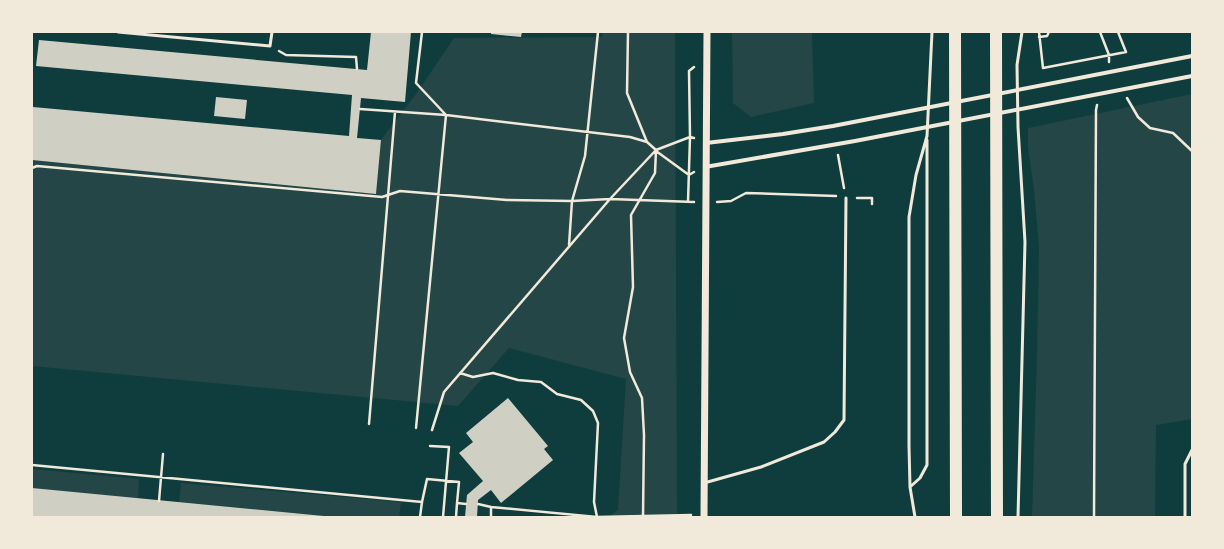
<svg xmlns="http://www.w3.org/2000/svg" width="1224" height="549" viewBox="0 0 1224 549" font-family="'IBM Plex Serif',serif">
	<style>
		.green { fill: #244646 }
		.building { fill: #cfcfc3 }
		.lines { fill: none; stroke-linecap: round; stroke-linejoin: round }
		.path { stroke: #f1e9da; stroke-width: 2.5 }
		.service { stroke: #f1e9da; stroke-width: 3 }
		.minor { stroke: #f1e9da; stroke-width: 4 }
		.tertiary { stroke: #f1e9da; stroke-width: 7 }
		.motorway { stroke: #f1e9da; stroke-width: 12 }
	</style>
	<rect width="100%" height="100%" fill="#0f3d3e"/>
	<path class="green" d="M603,32H675L677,517H608L618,510L626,379L509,348L458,406L32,366V160L376,194L381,140L416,94L454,38L602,37Z
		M732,32H812L814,103L751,117L733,103Z
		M1192,94V419L1156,425L1155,517H1032L1037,357L1039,247L1034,189L1028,148V128Z
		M32,469L139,479L138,499L32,488Z
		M181,483L401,502L399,517H336L179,502Z"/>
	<path class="building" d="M371,32H411L405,102L361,98L357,138L381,140L376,194L32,160L33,107L349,136L352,95L36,66L39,40L367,70Z
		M491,32H522L521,37L491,34Z
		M216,97L247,100L245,119L214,116Z
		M508,398L548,446L544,449L553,460L501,503L491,490L478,500L477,517H465L467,495L483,481L459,453L473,442L466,433Z
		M32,488L324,516V517H32Z"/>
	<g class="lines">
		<path class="path" d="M628,32L627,93L647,142L656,150L655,173L631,215L633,287L624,338L630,372L642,398L644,435L643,517
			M1039,32L1043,68L1126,52L1118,32
			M1100,32L1109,55V62
			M1039,37L1047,36L1049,32
			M279,51L286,55L356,57L357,69
			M1127,98L1138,117L1150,128L1173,133L1192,151
			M360,109L446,115L630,137L647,142
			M656,151L689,175L694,172
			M838,155L844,188
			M32,168L37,166L382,197L400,191L507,200L572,201L610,199L694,202
			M857,198H872V204
			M688,202L690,137L689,71L694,67
			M717,202L731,201L746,193L836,196
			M569,245L572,201L585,156L598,32
			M460,373L473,377L493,373L518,380L541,382L557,394L581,400L593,411L598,423L594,502L597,517
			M369,424L395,112
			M416,428L446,115L416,83L422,32
			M432,430L444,392L610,199L656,150L690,137L694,138
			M430,446L449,447L443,517
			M32,465L422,502L420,517
			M159,501L163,454
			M422,502L427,479L459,482L457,503L466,504
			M478,504L491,507
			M456,517L457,503
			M491,517V507L597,517L691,515
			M1094,517L1096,110L1097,105"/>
		<path class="service" d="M118,32L270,46L272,32
			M704,483L761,467L824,442L835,432L844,420L846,198
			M910,487L920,478L927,465V140
			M915,517L910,487L909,446V217L916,175L927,136L932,32
			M1018,517L1025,242L1018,127L1017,65L1022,32
			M1185,517V464L1192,450"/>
		<path class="minor" d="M706,143L783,134L833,126L1192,56
			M705,167L855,141L1192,76"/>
		<path class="tertiary" d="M704,517L707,32"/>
		<path class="motorway" d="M955,32L956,517
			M996,32L997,517"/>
	</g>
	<rect width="1224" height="549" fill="none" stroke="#f1e9da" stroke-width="66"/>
</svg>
